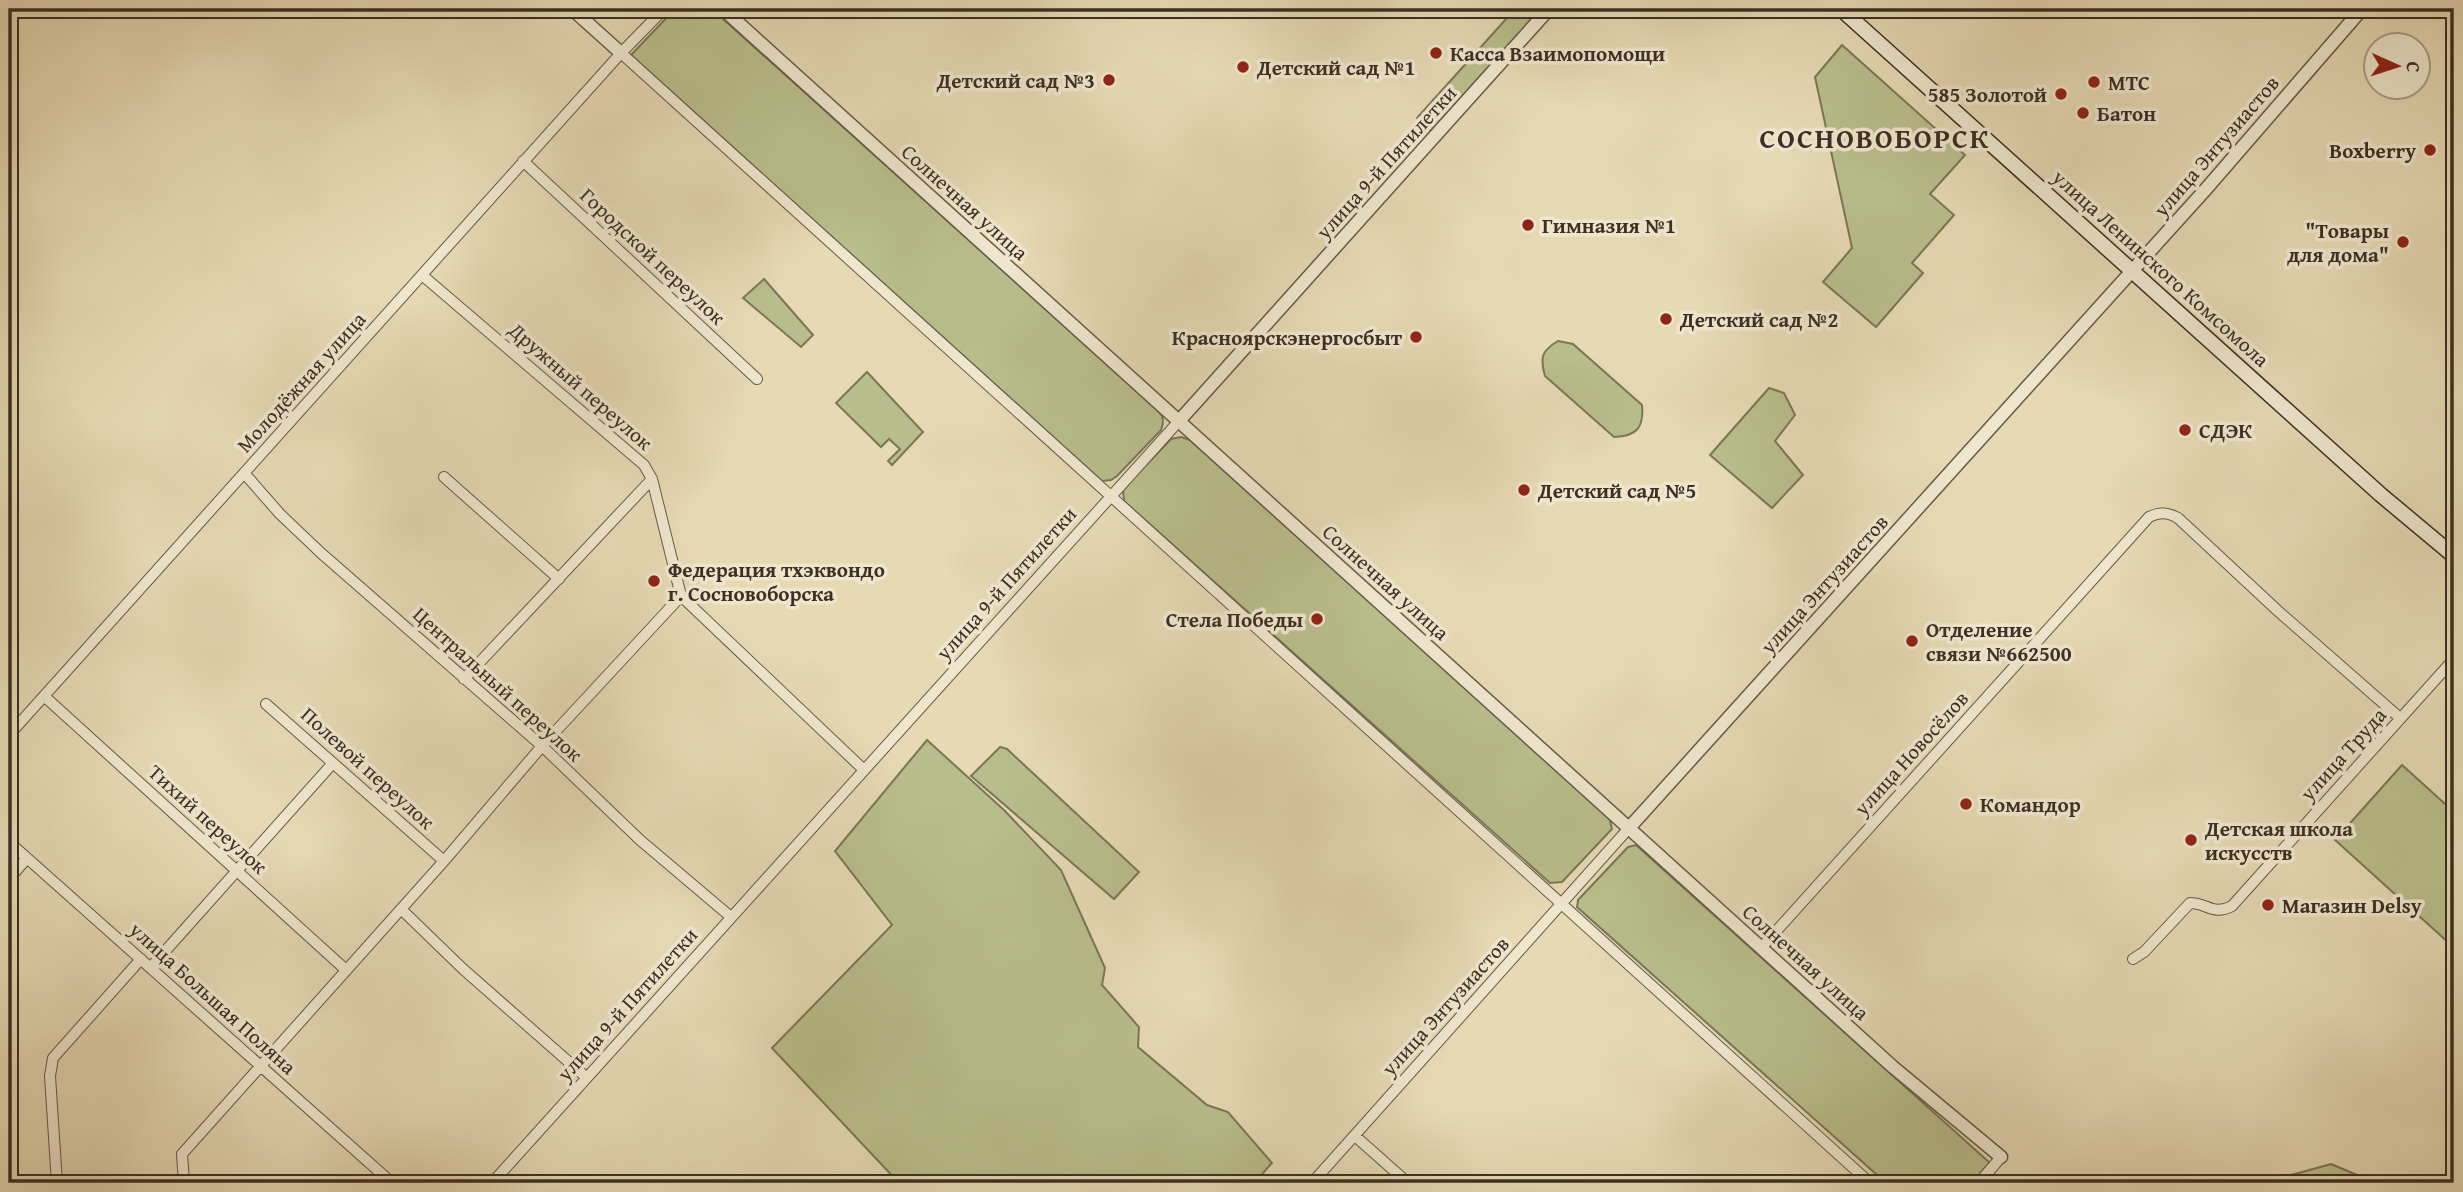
<svg xmlns="http://www.w3.org/2000/svg" width="2463" height="1192" viewBox="0 0 2463 1192" font-family="'Gentium Book Plus',serif">
	<style>
		.green { fill: #b8be8b; stroke: #7a7658; stroke-width: 2 }
		.lines { fill: none; stroke-linecap: round; stroke-linejoin: round }
		.minor-casing { stroke: #665a48; stroke-width: 12 }
		.tertiary-casing { stroke: #665a48; stroke-width: 15 }
		.secondary-casing { stroke: #3c2f24; stroke-width: 17 }
		.minor { stroke: #efe6ce; stroke-width: 10 }
		.tertiary { stroke: #efe6ce; stroke-width: 12 }
		.secondary { stroke: #efe6ce; stroke-width: 14 }
		.poi-dot { fill: #8f2418; stroke: #efe6ce; stroke-width: 2.5 }
		.labels { text-anchor: middle; dominant-baseline: central; stroke-width: 7; stroke-linejoin: round; paint-order: stroke }
		.poi-label { font-size: 21px; font-weight: bold; fill: #3c2f24; stroke: #efe6ce; text-anchor: start }
		.street-label { font-size: 21px; fill: #3c2f24; stroke: #efe6ce }
		.district-label { font-size: 28px; font-weight: bold; letter-spacing: 2px; fill: #3c2f24; stroke: #efe6ce }
	</style>
	<rect width="100%" height="100%" fill="#e6d9b4"/>
	<filter id="stains"><feTurbulence type="fractalNoise" baseFrequency=".00286" numOctaves="4"/><feColorMatrix values="0 0 0 0 .2 0 0 0 0 .09 0 0 0 0 .02 0 0 0 .5 -.17"/></filter>
	<radialGradient id="worn" r=".72"><stop offset=".6" stop-color="#630" stop-opacity="0"/><stop offset="1" stop-color="#630" stop-opacity=".3"/></radialGradient>
	<path class="green" d="M675,9H712L1152,405C1161,413 1166,417 1161,430L1117,476L1111,480L1102,481L631,55Z
		M1515,9H1541L1431,131L1417,118Z
		M1842,45L1965,155L1930,194L1954,215L1912,263L1923,273L1876,327L1823,282L1852,248L1815,77Z
		M764,279L813,335L801,347L743,298Z
		M1558,341L1573,344L1642,405C1644,428 1637,436 1614,437L1545,376C1540,358 1541,351 1558,341Z
		M867,372L923,432L892,465L888,461L900,449L889,439L881,447L836,403Z
		M1769,388L1784,393L1795,415L1775,441L1803,475L1772,508L1710,455Z
		M1181,437L1190,440L1609,816L1612,829L1562,882L1550,883L1124,501L1123,489L1171,439Z
		M927,740L1004,810L1061,870L1105,968L1102,985L1139,1027L1138,1047L1207,1105L1228,1112L1272,1163L1254,1183H899L772,1048L892,925L835,851Z
		M1000,747L1007,749L1139,872L1114,899L971,776Z
		M2402,765L2454,812V939L2450,944L2335,840Z
		M1636,845L1990,1163L1971,1183H1886L1577,907L1578,900L1628,847Z
		M2331,1164L2376,1183H2262Z"/>
	<g class="lines">
		<defs>
			<path id="minor" d="M621,53L1870,1183
				M523,161L757,379
				M422,275L644,465L652,479L681,596L864,770
				M245,474L280,514L321,553L542,746L640,840L731,917
				M444,477L559,579
				M464,679L652,479
				M44,696L346,970
				M266,704L444,861
				M9,735L621,53L664,9
				M9,842L392,1183
				M9,879L27,858
				M401,909L463,969L587,1078
				M1761,948L2149,517C2160,512 2167,512 2178,518L2278,611L2400,718
				M2133,959L2144,952L2190,903C2207,903 2213,916 2232,906L2454,659
				M151,967L333,763
				M1355,1136L1408,1183
				M57,1183L50,1076L53,1058L141,959
				M184,1183L182,1154L444,861L542,746L681,596
				M492,1183L1179,421
				M1312,1183L1629,828
				M1979,1183L2001,1157"/>
			<path id="tertiary" d="M572,9L621,53
				M723,9L1893,1067L2001,1157
				M1179,421L1549,9
				M1629,828L2206,189L2362,9"/>
			<path id="secondary" d="M1841,9L2381,495L2454,556"/>
		</defs>
		<use href="#minor" class="minor-casing"/>
		<use href="#tertiary" class="tertiary-casing"/>
		<use href="#secondary" class="secondary-casing"/>
		<use href="#minor" class="minor"/>
		<use href="#tertiary" class="tertiary"/>
		<use href="#secondary" class="secondary"/>
	</g>
	<g class="poi-dot">
		<circle cx="1436" cy="53" r="7"/>
		<circle cx="1243" cy="67" r="7"/>
		<circle cx="1109" cy="80" r="7"/>
		<circle cx="2094" cy="82" r="7"/>
		<circle cx="2061" cy="94" r="7"/>
		<circle cx="2083" cy="113" r="7"/>
		<circle cx="2430" cy="150" r="7"/>
		<circle cx="1528" cy="225" r="7"/>
		<circle cx="2403" cy="242" r="7"/>
		<circle cx="1666" cy="319" r="7"/>
		<circle cx="1416" cy="337" r="7"/>
		<circle cx="2185" cy="430" r="7"/>
		<circle cx="1524" cy="490" r="7"/>
		<circle cx="654" cy="581" r="7"/>
		<circle cx="1317" cy="619" r="7"/>
		<circle cx="1912" cy="641" r="7"/>
		<circle cx="1966" cy="804" r="7"/>
		<circle cx="2191" cy="840" r="7"/>
		<circle cx="2268" cy="905" r="7"/>
	</g>
	<g class="labels">
		<g class="poi-label">
			<text x="1450" y="53">Касса Взаимопомощи</text>
			<text x="1257" y="67">Детский сад №1</text>
			<text x="1095" y="80" text-anchor="end">Детский сад №3</text>
			<text x="2108" y="82">МТС</text>
			<text x="2047" y="94" text-anchor="end">585 Золотой</text>
			<text x="2097" y="113">Батон</text>
			<text x="2416" y="150" text-anchor="end">Boxberry</text>
			<text x="1542" y="225">Гимназия №1</text>
			<text x="2389" y="230" text-anchor="end">"Товары<tspan x="2389" dy="24">для дома"</tspan></text>
			<text x="1680" y="319">Детский сад №2</text>
			<text x="1402" y="337" text-anchor="end">Красноярскэнергосбыт</text>
			<text x="2199" y="430">СДЭК</text>
			<text x="1538" y="490">Детский сад №5</text>
			<text x="668" y="569">Федерация тхэквондо<tspan x="668" dy="24">г. Сосновоборска</tspan></text>
			<text x="1303" y="619" text-anchor="end">Стела Победы</text>
			<text x="1926" y="629">Отделение<tspan x="1926" dy="24">связи №662500</tspan></text>
			<text x="1980" y="804">Командор</text>
			<text x="2205" y="828">Детская школа<tspan x="2205" dy="24">искусств</tspan></text>
			<text x="2282" y="905">Магазин Delsy</text>
		</g>
		<g class="street-label">
			<text transform="translate(2216 146) rotate(-49)">улица Энтузиастов</text>
			<text transform="translate(1386 162) rotate(-48)">улица 9-й Пятилетки</text>
			<text transform="translate(965 202) rotate(42)">Солнечная улица</text>
			<text transform="translate(653 256) rotate(43)">Городской переулок</text>
			<text transform="translate(2161 268) rotate(42)">улица Ленинского Комсомола</text>
			<text transform="translate(301 382) rotate(-48)">Молодёжная улица</text>
			<text transform="translate(581 386) rotate(41)">Дружный переулок</text>
			<text transform="translate(1386 582) rotate(42)">Солнечная улица</text>
			<text transform="translate(1006 583) rotate(-48)">улица 9-й Пятилетки</text>
			<text transform="translate(1824 584) rotate(-48)">улица Энтузиастов</text>
			<text transform="translate(498 684) rotate(42)">Центральный переулок</text>
			<text transform="translate(1911 753) rotate(-48)">улица Новосёлов</text>
			<text transform="translate(2343 754) rotate(-48)">улица Труда</text>
			<text transform="translate(368 768) rotate(42)">Полевой переулок</text>
			<text transform="translate(208 819) rotate(42)">Тихий переулок</text>
			<text transform="translate(1806 962) rotate(42)">Солнечная улица</text>
			<text transform="translate(213 998) rotate(42)">улица Большая Поляна</text>
			<text transform="translate(627 1004) rotate(-48)">улица 9-й Пятилетки</text>
			<text transform="translate(1445 1006) rotate(-48)">улица Энтузиастов</text>
		</g>
		<g class="district-label">
			<text x="1875" y="137">СОСНОВОБОРСК</text>
		</g>
	</g>
	<rect width="2463" height="1192" fill="none" stroke="#e6d9b4" stroke-width="35"/>
	<rect x="10" y="10" width="2442" height="1171" fill="none" stroke="#3c2f24" stroke-width="3.5"/>
	<rect x="18" y="18" width="2428" height="1157" fill="none" stroke="#3c2f24" stroke-width="2"/>
	<g transform="translate(2397 66) rotate(93)"><circle r="33" fill="#efe6ce" stroke="#a79d8a" stroke-width="2"/>
	<path d="M0-5L12 26L0 18L-12 26Z" fill="#8f2418"/>
	<text y="-10" font-size="19" font-weight="bold" text-anchor="middle" fill="#3c2f24">С</text>
	</g>
	<rect width="100%" height="100%" filter="url(#stains)"/>
	<rect width="100%" height="100%" fill="url(#worn)"/>
</svg>
